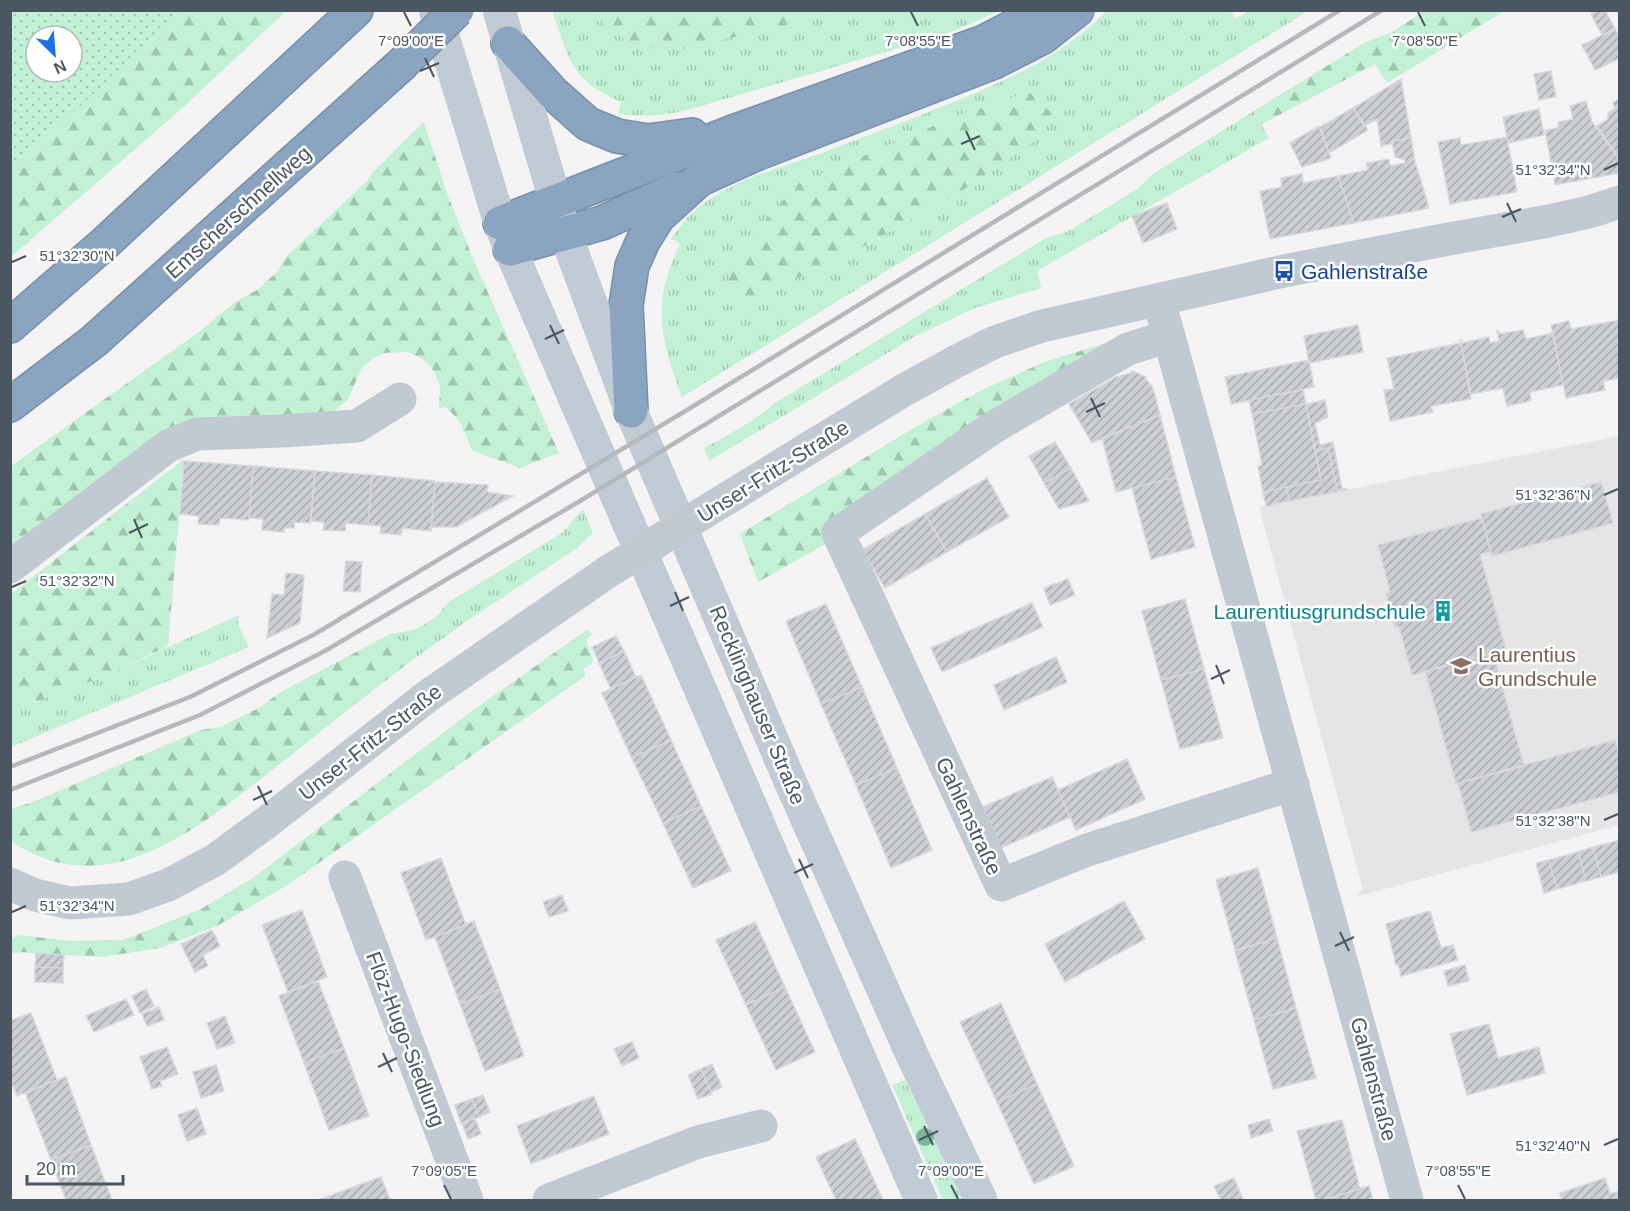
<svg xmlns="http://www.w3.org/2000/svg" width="1630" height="1211" viewBox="0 0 1630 1211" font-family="Helvetica,sans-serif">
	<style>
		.education { fill: #e6e4e5 }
		.grass { fill: url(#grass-tufts); fill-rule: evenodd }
		.forest { fill: url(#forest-firs) }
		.park { fill: url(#park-dots); fill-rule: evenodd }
		.building { fill: url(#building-hatch); stroke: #d7d9de; stroke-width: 1.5 }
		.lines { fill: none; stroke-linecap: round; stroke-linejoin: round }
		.motorway-casing { stroke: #7690ad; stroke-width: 36 }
		.minor { stroke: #c1cad2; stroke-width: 33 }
		.secondary { stroke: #c1cbd6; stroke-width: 33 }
		.motorway { stroke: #8ba5c1; stroke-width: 33 }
		.rail { stroke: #b5b8bd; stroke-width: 4.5 }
		.motorway-bridge-casing { stroke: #7690ad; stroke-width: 36; stroke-linecap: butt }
		.minor-bridge { stroke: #c1cad2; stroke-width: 33 }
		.motorway-bridge { stroke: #8ba5c1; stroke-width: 33 }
		.tree { fill: #7bb799 }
		.ticks { fill: none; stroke: #4a5661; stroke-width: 2 }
		.labels { text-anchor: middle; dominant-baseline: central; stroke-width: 5; stroke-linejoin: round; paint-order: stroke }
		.street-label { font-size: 21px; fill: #4a5661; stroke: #fff }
		.transit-label { font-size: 21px; fill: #164399; stroke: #fff; text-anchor: start }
		.culture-label { font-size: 21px; fill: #0d838f; stroke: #fff; text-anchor: end }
		.education-label { font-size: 21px; fill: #785e54; stroke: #fff; text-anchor: start }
		.ticks-label { font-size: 15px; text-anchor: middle; fill: #4a5661; stroke: #fff; stroke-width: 5; stroke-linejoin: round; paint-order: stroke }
	</style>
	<defs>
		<pattern id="grass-tufts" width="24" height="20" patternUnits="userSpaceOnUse" patternTransform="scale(1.5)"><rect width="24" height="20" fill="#c3f1d5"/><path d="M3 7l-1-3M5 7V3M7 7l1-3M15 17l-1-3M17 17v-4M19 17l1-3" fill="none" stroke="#a0c6b0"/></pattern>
		<pattern id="forest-firs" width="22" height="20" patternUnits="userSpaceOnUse" patternTransform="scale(1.5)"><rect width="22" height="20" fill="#c3f1d5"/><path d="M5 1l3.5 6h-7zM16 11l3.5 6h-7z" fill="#a0c6b0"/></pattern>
		<pattern id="park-dots" width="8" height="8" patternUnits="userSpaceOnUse" patternTransform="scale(1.5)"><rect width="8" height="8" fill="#c3f1d5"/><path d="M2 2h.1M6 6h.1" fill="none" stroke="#a0c6b0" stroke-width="1.8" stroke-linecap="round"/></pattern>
		<pattern id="building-hatch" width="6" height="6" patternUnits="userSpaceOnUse" patternTransform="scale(1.5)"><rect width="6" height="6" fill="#cdcfd5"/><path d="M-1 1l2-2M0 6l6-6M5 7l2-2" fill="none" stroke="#a8abb0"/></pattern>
	</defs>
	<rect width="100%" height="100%" fill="#f5f3f3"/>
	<path class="education" d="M1619,436V825L1359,896L1358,892L1363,890L1259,507Z"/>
	<path class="grass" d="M552,11H598L603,23L787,25L832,11H999L959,29L909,45L691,109C664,116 646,117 618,114L621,102C569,79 570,59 552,11Z
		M1107,11H1231L1235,19L1249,11H1308L682,397C660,338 651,304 680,244L671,239C677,230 684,221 691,214C725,182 776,169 819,154C863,137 907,121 951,103C1011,78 1060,58 1107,11ZM1029,92L966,188L845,257L746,301L797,184L957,116Z
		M1254,111L1269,138L1037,271L1041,288L975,308L914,337L709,461L704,448C729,435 754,421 775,403L1046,238L1067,232L1136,190L1154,173Z
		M583,509L593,533L577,548L467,621L403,667L390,634L414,630L435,618L449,602L562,533Z
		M239,615L238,625L249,647L11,747V711L100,678Z
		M905,1080L963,1200H943L892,1085Z"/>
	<path class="forest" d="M1426,10L1504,11L1387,83L1375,64L1262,124L1254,111L1364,43L1392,32Z
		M186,11H286L178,112L11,257L10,168Z
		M598,11H832L787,25L682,49L635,48L603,23Z
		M1029,92L1052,113L1038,139L966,188L845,257L746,301L727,298L730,264L797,184L957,116Z
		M424,122L447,193L471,254L559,453L520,468L472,450L460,422L446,407L439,408L440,387L436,375L431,367L421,358L408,352L384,353L372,359L362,368L348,399L330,415L187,423L11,547V466L200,331L238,300L257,290L277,272L284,259L369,179L372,173Z
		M1119,339L831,541L758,582L740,534L917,426L982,390L1044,362Z
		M184,459L168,646L100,678L11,711V594Z
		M588,629L592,635L586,639L593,660L592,664L584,668L585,676L581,679L286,886L217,926L160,948L102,957L18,952L11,954V939L20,935L71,941L123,940L201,909L253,878L472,711Z
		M390,634L403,667C362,699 321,731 281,763C205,822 109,909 11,841V809L33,802L201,730L220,727L259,708L279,693Z"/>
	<path class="park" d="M11,10H186V11L11,168ZM36,36H72V72H36Z"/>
	<path class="building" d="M1599,10H1605L1615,29L1602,35L1591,14Z
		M1615,29L1620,39V58L1595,70L1582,45Z
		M1551,71L1556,97L1539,100L1534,74Z
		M1401,79L1411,138L1392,141L1393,143L1381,146L1377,119L1364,126L1353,108Z
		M1620,98V160L1597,126L1608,119V113L1615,109L1613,103Z
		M1586,101L1592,122L1620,160V173L1555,185L1545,130L1558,128L1559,122L1573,119L1570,106Z
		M1353,108L1368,130L1329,153L1320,127Z
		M1539,109L1544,135L1508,143L1503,117Z
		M1319,126L1331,158L1302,167L1290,143Z
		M1507,137L1517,192L1450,204L1438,142L1460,138L1461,145Z
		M1411,138L1415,161L1429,208L1354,223L1338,176L1368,170L1366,163L1389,159L1390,166L1405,163V160L1395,157L1392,141Z
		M1302,174L1303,183L1338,176L1354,223L1270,239L1260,191L1282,187L1281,178Z
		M1167,203L1177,229L1143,243L1132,216Z
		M1620,320V381L1619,378L1603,381L1605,390L1566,398L1551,325L1569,321L1571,329Z
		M1358,325L1363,352L1309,363L1304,336Z
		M1523,330L1526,339L1553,333L1563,385L1530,392L1531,401L1507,406L1503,388L1471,394L1460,339L1462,343L1489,337L1490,343L1499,341L1497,331H1499L1500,334Z
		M1461,343L1471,399L1431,406L1433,412L1390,421L1384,390L1394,389L1387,358Z
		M1309,360L1314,387L1231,404L1225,377Z
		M1132,371L1146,377L1145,378L1153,388L1160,415L1092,443L1069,404L1116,377L1131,373Z
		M1303,390L1306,404L1252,414L1249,400Z
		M1325,400L1328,417L1315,423L1320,445L1333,442L1342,489L1337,490L1328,448L1315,451L1306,404Z
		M1306,404L1321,480L1263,492L1258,466L1262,465L1252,414Z
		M1160,415L1176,477L1116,492L1102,438Z
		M1055,442L1071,468L1044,483L1029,456Z
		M1328,448L1337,490L1346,488L1347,490L1289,501L1287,487L1321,480L1315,451Z
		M184,461L253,466L249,520L220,518L219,525L198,524L199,516L180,514Z
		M253,466L315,471L310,523L294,522V528H285L284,532L262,530L263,519L249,518Z
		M1071,468L1089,501L1059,509L1044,483Z
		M315,471L372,475L368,525L346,523L345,531L323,530L324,522L311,521Z
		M372,475L435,481L431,531L402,528L401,535L380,533L381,526L368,525Z
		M1176,477L1195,547L1151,559L1132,488Z
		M987,478L1009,517L947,552L925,514Z
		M435,482L488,485L487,492L513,496L456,527H431Z
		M1601,482L1613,523L1492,556L1481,514Z
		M1287,487L1289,501L1266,506L1263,492Z
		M925,514L947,552L885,588L862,550Z
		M1482,518L1491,552L1480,554L1506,650L1412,675L1399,627L1395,628L1386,594L1390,592L1378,545Z
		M346,561L362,562L360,592L343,591Z
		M286,573L304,575L300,623L267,638L272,594L284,595Z
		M1068,579L1075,595L1050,605L1044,588Z
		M1185,599L1204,669L1161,680L1142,611Z
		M1032,603L1043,627L942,672L931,648Z
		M826,604L862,687L821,704L786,621Z
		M616,636L624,651L599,663L592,647Z
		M624,651L636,677L611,689L599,663Z
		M1493,653L1524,766L1456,784L1425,671Z
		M1056,657L1067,682L1004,710L994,685Z
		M1204,669L1223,738L1180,749L1161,680Z
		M641,675L671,740L632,758L602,693Z
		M862,687L897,768L856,785L821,704Z
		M671,740L701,806L663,823L632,758Z
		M1615,740L1620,757V792L1471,832L1458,783Z
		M1127,759L1145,799L1076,830L1058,790Z
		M897,768L932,850L891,868L856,785Z
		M1052,777L1070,817L1001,848L983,807Z
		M701,806L731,871L693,888L663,823Z
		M1620,840V872L1601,877L1593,847Z
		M1593,847L1601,877L1586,881L1578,852Z
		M1578,852L1586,881L1557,889L1549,860Z
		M441,858L466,925L426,940L401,873Z
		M1549,860L1557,889L1544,893L1536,863Z
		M1258,868L1277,938L1235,950L1216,880Z
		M562,895L568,911L549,917L543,902Z
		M1124,901L1145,939L1065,982L1045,944Z
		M302,910L327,977L288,992L262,925Z
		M1430,911L1441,948L1453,945L1458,960L1401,976L1398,964L1396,965L1386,924Z
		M474,921L500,989L460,1004L435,937Z
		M755,922L785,987L746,1005L716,940Z
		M212,930L220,946L203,955L208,966L195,972L181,944Z
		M1277,938L1296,1008L1254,1020L1235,951Z
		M36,953L64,955L63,968L35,967Z
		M1465,965L1469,981L1448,986L1444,971Z
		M35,967L63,968V983L35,982Z
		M318,981L344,1048L304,1063L279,996Z
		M785,987L815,1052L776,1070L746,1005Z
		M146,989L154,1006L140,1013L132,996Z
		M500,989L524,1056L485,1071L460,1004Z
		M126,999L134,1015L94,1032L86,1016Z
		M1001,1003L1037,1084L997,1102L960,1022Z
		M159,1007L164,1020L147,1026L142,1014Z
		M1296,1008L1316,1078L1273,1089L1254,1020Z
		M31,1013L57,1080L17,1096L10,1079V1021Z
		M225,1016L235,1043L217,1049L207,1023Z
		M1489,1024L1498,1058L1539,1047L1545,1073L1467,1095L1450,1034Z
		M632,1042L639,1058L622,1066L614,1049Z
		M167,1047L178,1074L160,1081L162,1086L152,1089L140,1057Z
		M344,1048L369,1116L329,1130L304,1063Z
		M712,1064L722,1087L711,1092L701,1069Z
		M216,1065L224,1091L201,1098L193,1072Z
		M701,1069L712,1094L698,1099L688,1075Z
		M66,1077L91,1145L51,1160L25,1092Z
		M1037,1084L1074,1166L1034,1184L997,1102Z
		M483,1095L490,1112L479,1117L472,1099Z
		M594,1096L609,1134L531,1164L517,1126Z
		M472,1099L479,1117L461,1123L455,1105Z
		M197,1108L206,1134L187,1141L178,1115Z
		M475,1118L481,1134L468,1139L462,1123Z
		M1269,1119L1273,1131L1251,1138L1248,1125Z
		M1342,1120L1360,1189L1322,1200H1316L1297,1131Z
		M855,1139L883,1200H836L816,1157Z
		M91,1145L112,1200H66L51,1160Z
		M381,1177L390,1200H318Z
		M1234,1178L1243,1200H1221L1214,1186Z
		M1605,1178L1610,1194L1620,1191V1200H1562L1560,1193Z
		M1369,1186L1373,1200H1326L1343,1194Z"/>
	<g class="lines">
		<defs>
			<path id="motorway" d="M508,43L553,93L588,124L617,136L648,141L692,135
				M500,223L733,132L984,42L1028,19L1039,10
				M510,249L602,223L677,189
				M10,326L105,243L356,10
				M10,405L94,341L401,65
				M631,411L626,305L632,266L643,241L658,217L700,179L758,153L994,62L1043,37L1077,10"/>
		</defs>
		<use href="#motorway" class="motorway-casing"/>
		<path class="minor" d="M1163,315L1407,1200
			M1169,336L1128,349L994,427L838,533L1001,885L1087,850L1293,784
			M726,499L904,390L955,362L995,342L1042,326L1284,271L1438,241L1549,221L1589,212L1620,202
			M10,567L168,446L197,434L282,431L357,426L400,399
			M345,877L467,1200
			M10,884L35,895L70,903L129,899L168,885L215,860L267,822L429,695L609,571
			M549,1200L698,1142L761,1126"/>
		<path class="secondary" d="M435,10L500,223L510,249L921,1200
			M499,10L565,233L631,411L789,779L913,1057L981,1200"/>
		<use href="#motorway" class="motorway"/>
		<path class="rail" d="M10,767L190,697L315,634L687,410L1340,10
			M10,790L200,715L323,652L580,501L1382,10"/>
		<defs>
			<path id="motorway-bridge" d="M401,65L457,10"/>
		</defs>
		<use href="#motorway-bridge" class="motorway-bridge-casing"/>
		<path class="minor-bridge" d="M609,571L726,499"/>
		<use href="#motorway-bridge" class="motorway-bridge"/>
	</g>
	<circle class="tree" cx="925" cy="1137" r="9"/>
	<path class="ticks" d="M404,12L411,26M911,12L918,26M1418,12L1425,26M425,58L434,77M420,71L439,63M966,131L975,150M961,144L980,136M1604,170L1618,163M1507,203L1516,222M1502,217L1521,209M12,262L26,256M550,325L559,344M545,339L564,330M1091,398L1100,417M1086,412L1105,403M1604,495L1618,489M134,519L142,538M129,533L148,524M12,587L26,581M675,592L683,611M670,606L689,597M1216,665L1224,684M1211,679L1230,670M258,786L267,805M253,800L272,791M1604,820L1618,814M799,859L808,878M794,873L813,864M12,912L26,906M1340,932L1349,951M1335,946L1354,937M383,1053L392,1072M378,1067L397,1058M924,1126L933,1145M919,1140L938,1131M1604,1145L1618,1139M444,1185L451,1199M951,1185L958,1199M1458,1185L1465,1199"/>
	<defs>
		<symbol id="bus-bare" viewBox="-9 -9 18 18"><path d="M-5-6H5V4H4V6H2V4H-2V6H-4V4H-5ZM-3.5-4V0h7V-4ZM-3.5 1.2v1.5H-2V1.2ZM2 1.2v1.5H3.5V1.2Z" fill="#1a4fb4" stroke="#fff" stroke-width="2.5" paint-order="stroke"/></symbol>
		<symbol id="building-bare" viewBox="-9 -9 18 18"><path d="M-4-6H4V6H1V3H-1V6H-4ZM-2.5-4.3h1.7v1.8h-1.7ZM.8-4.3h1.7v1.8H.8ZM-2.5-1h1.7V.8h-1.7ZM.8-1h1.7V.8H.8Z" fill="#0f9aa8" stroke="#fff" stroke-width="2.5" paint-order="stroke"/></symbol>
		<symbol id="school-bare" viewBox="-9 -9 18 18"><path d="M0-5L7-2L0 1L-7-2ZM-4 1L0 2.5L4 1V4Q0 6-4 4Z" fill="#8d6e63" stroke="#fff" stroke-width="2.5" paint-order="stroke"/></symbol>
	</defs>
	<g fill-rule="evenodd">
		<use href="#bus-bare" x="1269" y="256" width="30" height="30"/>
		<use href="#building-bare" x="1428" y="596" width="30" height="30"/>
		<use href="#school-bare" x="1446" y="651" width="30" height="30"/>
	</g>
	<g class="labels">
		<g class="street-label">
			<text transform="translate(238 212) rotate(-42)">Emscherschnellweg</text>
			<text transform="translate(773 471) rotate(-32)">Unser-Fritz-Straße</text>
			<text transform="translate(758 705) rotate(67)">Recklinghauser Straße</text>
			<text transform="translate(370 742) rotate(-38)">Unser-Fritz-Straße</text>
			<text transform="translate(969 816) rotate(65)">Gahlenstraße</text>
			<text transform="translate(406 1039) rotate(69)">Flöz-Hugo-Siedlung</text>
			<text transform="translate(1374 1079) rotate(75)">Gahlenstraße</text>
		</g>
		<g class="transit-label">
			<text x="1301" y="271">Gahlenstraße</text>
		</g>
		<g class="culture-label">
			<text x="1426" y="611">Laurentiusgrundschule</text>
		</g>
		<g class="education-label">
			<text x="1478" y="654">Laurentius<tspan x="1478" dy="24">Grundschule</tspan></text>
		</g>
	</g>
	<g class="ticks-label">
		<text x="411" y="46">7°09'00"E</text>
		<text x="918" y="46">7°08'55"E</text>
		<text x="1425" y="46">7°08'50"E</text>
		<text x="1553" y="175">51°32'34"N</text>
		<text x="77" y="261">51°32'30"N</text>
		<text x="1553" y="500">51°32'36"N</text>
		<text x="77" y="586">51°32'32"N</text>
		<text x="1553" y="826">51°32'38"N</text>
		<text x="77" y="911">51°32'34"N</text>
		<text x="1553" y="1151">51°32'40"N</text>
		<text x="444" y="1176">7°09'05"E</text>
		<text x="951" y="1176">7°09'00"E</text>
		<text x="1458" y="1176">7°08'55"E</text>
	</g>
	<rect width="1630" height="1211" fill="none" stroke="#4a5661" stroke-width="24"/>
	<g transform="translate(54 54) rotate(155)"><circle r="28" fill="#ffffff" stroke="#b7bbc0" stroke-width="1.5"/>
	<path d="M0-4.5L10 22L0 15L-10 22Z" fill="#1a73e8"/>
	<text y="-9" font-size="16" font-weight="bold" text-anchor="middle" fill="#4a5661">N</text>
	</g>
	<path d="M27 1175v9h96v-9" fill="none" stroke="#4a5661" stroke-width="3"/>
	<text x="36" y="1175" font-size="18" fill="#4a5661" stroke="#ffffff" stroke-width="4.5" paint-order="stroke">20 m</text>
</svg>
